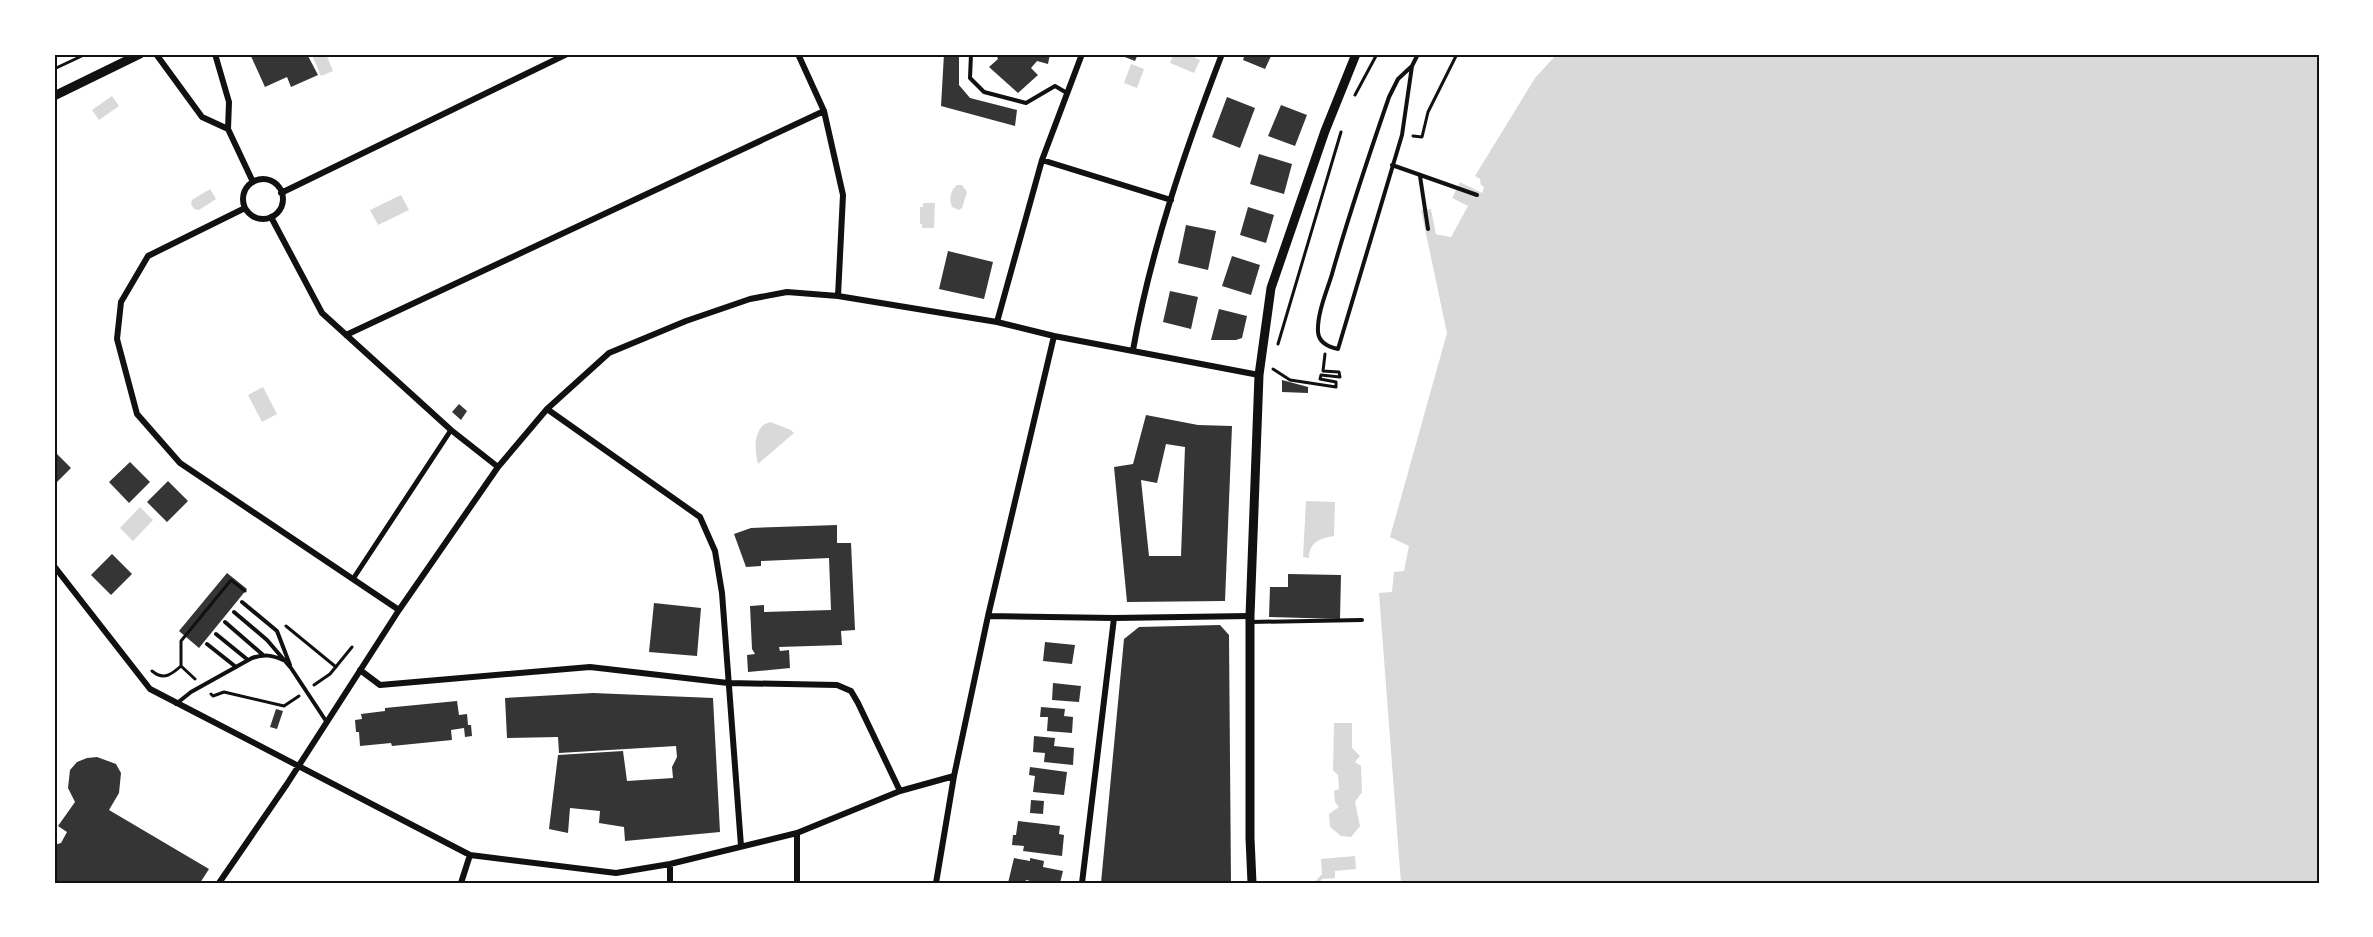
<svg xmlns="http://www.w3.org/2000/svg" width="2373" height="937" viewBox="0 0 2373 937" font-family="Mulish,sans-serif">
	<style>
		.water { fill: #d9d9d9 }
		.pier { fill: #fff }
		.building { fill: #353535; fill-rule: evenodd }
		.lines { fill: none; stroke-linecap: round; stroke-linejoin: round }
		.path { stroke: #111; stroke-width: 3 }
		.service { stroke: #111; stroke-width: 4 }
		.pedestrian { stroke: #111; stroke-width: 5 }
		.minor { stroke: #111; stroke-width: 6 }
		.tertiary { stroke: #111; stroke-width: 9 }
		.neatline { fill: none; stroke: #111; stroke-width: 2 }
	</style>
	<rect width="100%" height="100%" fill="#fff"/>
	<path class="water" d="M326,54L333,71L321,76L312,55Z
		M1174,54H1187L1200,60L1194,73L1170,63Z
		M1557,54H2319V883H1401L1379,593L1392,592L1394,572L1404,571L1409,546L1390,537L1447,333L1421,210L1431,209L1436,234L1451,237L1467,206L1452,198L1460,182L1482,192L1480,179L1475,176L1535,78Z
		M1131,64L1144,69L1137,88L1124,83Z
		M112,96L119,106L99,120L92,110Z
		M957,185H962L967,192L962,208L959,210L952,207C949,199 950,191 957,185Z
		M210,189L216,199L199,210L194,209L191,204L192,200Z
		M401,195L409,210L378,225L370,210Z
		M923,203H935L934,228H922V224H920V207H923Z
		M263,387L277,414L262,422L248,395Z
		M770,422L791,430L794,433L758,464C755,449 753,437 763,425Z
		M1306,501L1335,502L1334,536C1321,538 1309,542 1309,558L1303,557Z
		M140,507L153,520L133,541L120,528Z
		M1334,723H1352V748L1360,756L1355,762L1361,766L1362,792L1355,802L1360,826L1351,837L1341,836L1330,827L1329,814L1339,807L1335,802L1334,791L1339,789L1338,775L1333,770Z
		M1355,856L1356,869L1335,871V878L1322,879L1319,883H1314L1322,874L1321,859Z"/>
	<path class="pier" d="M1472,175L1480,179V184L1484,187L1482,193L1460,182L1452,198L1468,206L1451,237L1436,234L1431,209L1434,208L1438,231L1450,234L1463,207L1449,199L1459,179L1480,189Z"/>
	<path class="building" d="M250,54H307L318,75L291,87L287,77L265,87Z
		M944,54H959V85L970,98L1017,110L1015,126L941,106Z
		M996,54H1050L1048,64L1037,61L1031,68L1038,75L1018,93L989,67L998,59Z
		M1117,54H1138L1135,61Z
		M1245,54H1272L1265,69L1243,60Z
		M1227,97L1255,108L1240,148L1212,137Z
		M1281,105L1307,115L1295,146L1268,136Z
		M1259,154L1292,164L1284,194L1250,184Z
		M1248,207L1274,215L1266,243L1240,235Z
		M1186,225L1216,231L1208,270L1178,263Z
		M948,251L993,262L984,299L939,289Z
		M1232,256L1260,265L1251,295L1222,286Z
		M1170,291L1198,297L1191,329L1163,322Z
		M1219,309L1247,316L1242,338L1236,340H1211Z
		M1282,380L1308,387V393L1282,392Z
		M459,404L467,411L461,420L452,412Z
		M1146,415L1198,425L1232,426L1225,601L1127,602L1114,467L1133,464ZM1166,444L1185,447L1181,556H1149L1141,480L1157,483Z
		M54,451L71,468L54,485Z
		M130,462L150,482L129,503L109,482Z
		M168,481L188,501L167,522L147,502Z
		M837,525V543H851L855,630L841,631L842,645L779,647L780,651L789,650L790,668L748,672L747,655L755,654L752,649L750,606L764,605V612L831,610L829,558L761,561V566L746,567L734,534L751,528Z
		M112,554L132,574L111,595L91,575Z
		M227,573L247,589L199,648L179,631Z
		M1288,574L1341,575L1340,619L1269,617L1270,587H1288Z
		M654,603L701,608L697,656L649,652Z
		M1220,625L1229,635L1231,883H1101L1124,639L1139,627Z
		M1045,642L1075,645L1072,664L1043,661Z
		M1053,683L1081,686L1079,702L1052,700Z
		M593,693L713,698L720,832L625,841L624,827L599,823L600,811L570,808L568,833L549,829L558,755L623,751L627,781L673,778L672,767L677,757L676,746L559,753L558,737L507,738L505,698Z
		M457,701L459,715L467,714L468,725H471L472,736L465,737L464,728L451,730L452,740L392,746L391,743L360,746L359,732H356L355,720L362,719L361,714L385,711V708Z
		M1041,707L1065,709L1064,716L1073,717L1072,733L1047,731L1048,717H1040Z
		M276,709L283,711L277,729L270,727Z
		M1034,736L1055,738L1054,746L1074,748L1073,765L1044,762L1045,753L1033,752Z
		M97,757L116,764L121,773L119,793L109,810L209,869L200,883H54V845L61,843L67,832L58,826L75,802L68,788L70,770L77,762L87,758Z
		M1030,767L1067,772L1064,795L1033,792L1035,776L1029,775Z
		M1031,800L1044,801L1043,814L1030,813Z
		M1018,821L1060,826L1059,834L1064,835L1062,856L1023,851L1024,846L1012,845L1013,835H1016Z
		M1014,858L1030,861V858L1044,861L1043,867L1063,871L1060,883H1039L1026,880L1025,883H1008Z"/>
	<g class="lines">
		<path class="path" d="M54,69L86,54
			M1355,95L1377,54
			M1413,136L1422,137L1428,112L1457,54
			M1278,344L1341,132
			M1273,369L1290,380L1336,387V382L1320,379L1321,375L1340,377L1339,372L1323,371L1325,354
			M286,626L336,667
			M152,671C164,681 172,674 181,666
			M195,679L181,666V641L231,580L245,591
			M314,685L330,674L352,647
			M211,694L213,696L224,692L284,706L299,696"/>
		<path class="service" d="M971,54L970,78L984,92L1026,103L1055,86L1067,93
			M1412,66L1398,79L1389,97C1369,155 1349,214 1332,274C1327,291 1317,313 1318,332C1319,343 1328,347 1338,349L1402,135L1412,66L1418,54
			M1392,165L1477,195
			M1420,176L1428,229
			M242,602L277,631L290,665
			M234,612L267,640L291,668L326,721
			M225,622L262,654
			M1251,622L1362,620
			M216,634L248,660
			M207,644L236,667
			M176,704L191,692L252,658C264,654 272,655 283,660"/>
		<path class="pedestrian" d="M353,579L451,430"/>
		<path class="minor" d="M156,54L202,117L228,129
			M215,54L229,102L228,129L253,182
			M798,54L824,111L843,195L838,296
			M1042,160L1171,200
			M243 199a20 20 0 1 1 40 0a20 20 0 1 1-40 0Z
			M281,193L567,54
			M245,208L148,256L121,302L117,339L137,414L180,463L399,610
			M271,217L322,313L451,430L498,467
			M997,322L1042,160L1082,54
			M346,335L824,111
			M1133,350C1151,249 1185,150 1222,54
			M547,409L700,517L715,551L722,593L741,846
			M54,566L150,689L470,855L616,873L670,864L797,833L900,791L954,776
			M988,616L1114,618L1250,616
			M360,670L380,685L590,667L728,683L837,685L851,691L858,703L900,791
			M670,864V883
			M219,883L287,784L399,610L498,467L547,409L609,353L686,321L750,299L787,292L838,296L997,322L1054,336L1259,375
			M461,883L470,855
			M797,883V833
			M936,883L954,776L988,616L1054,336
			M1082,883L1114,618"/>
		<path class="tertiary" d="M54,96L140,54
			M1252,883L1250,838V616L1259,375L1271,288L1325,131L1356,54"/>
	</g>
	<rect width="2373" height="937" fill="none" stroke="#ffffff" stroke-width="111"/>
	<rect x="56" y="56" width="2262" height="826" class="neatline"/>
</svg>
